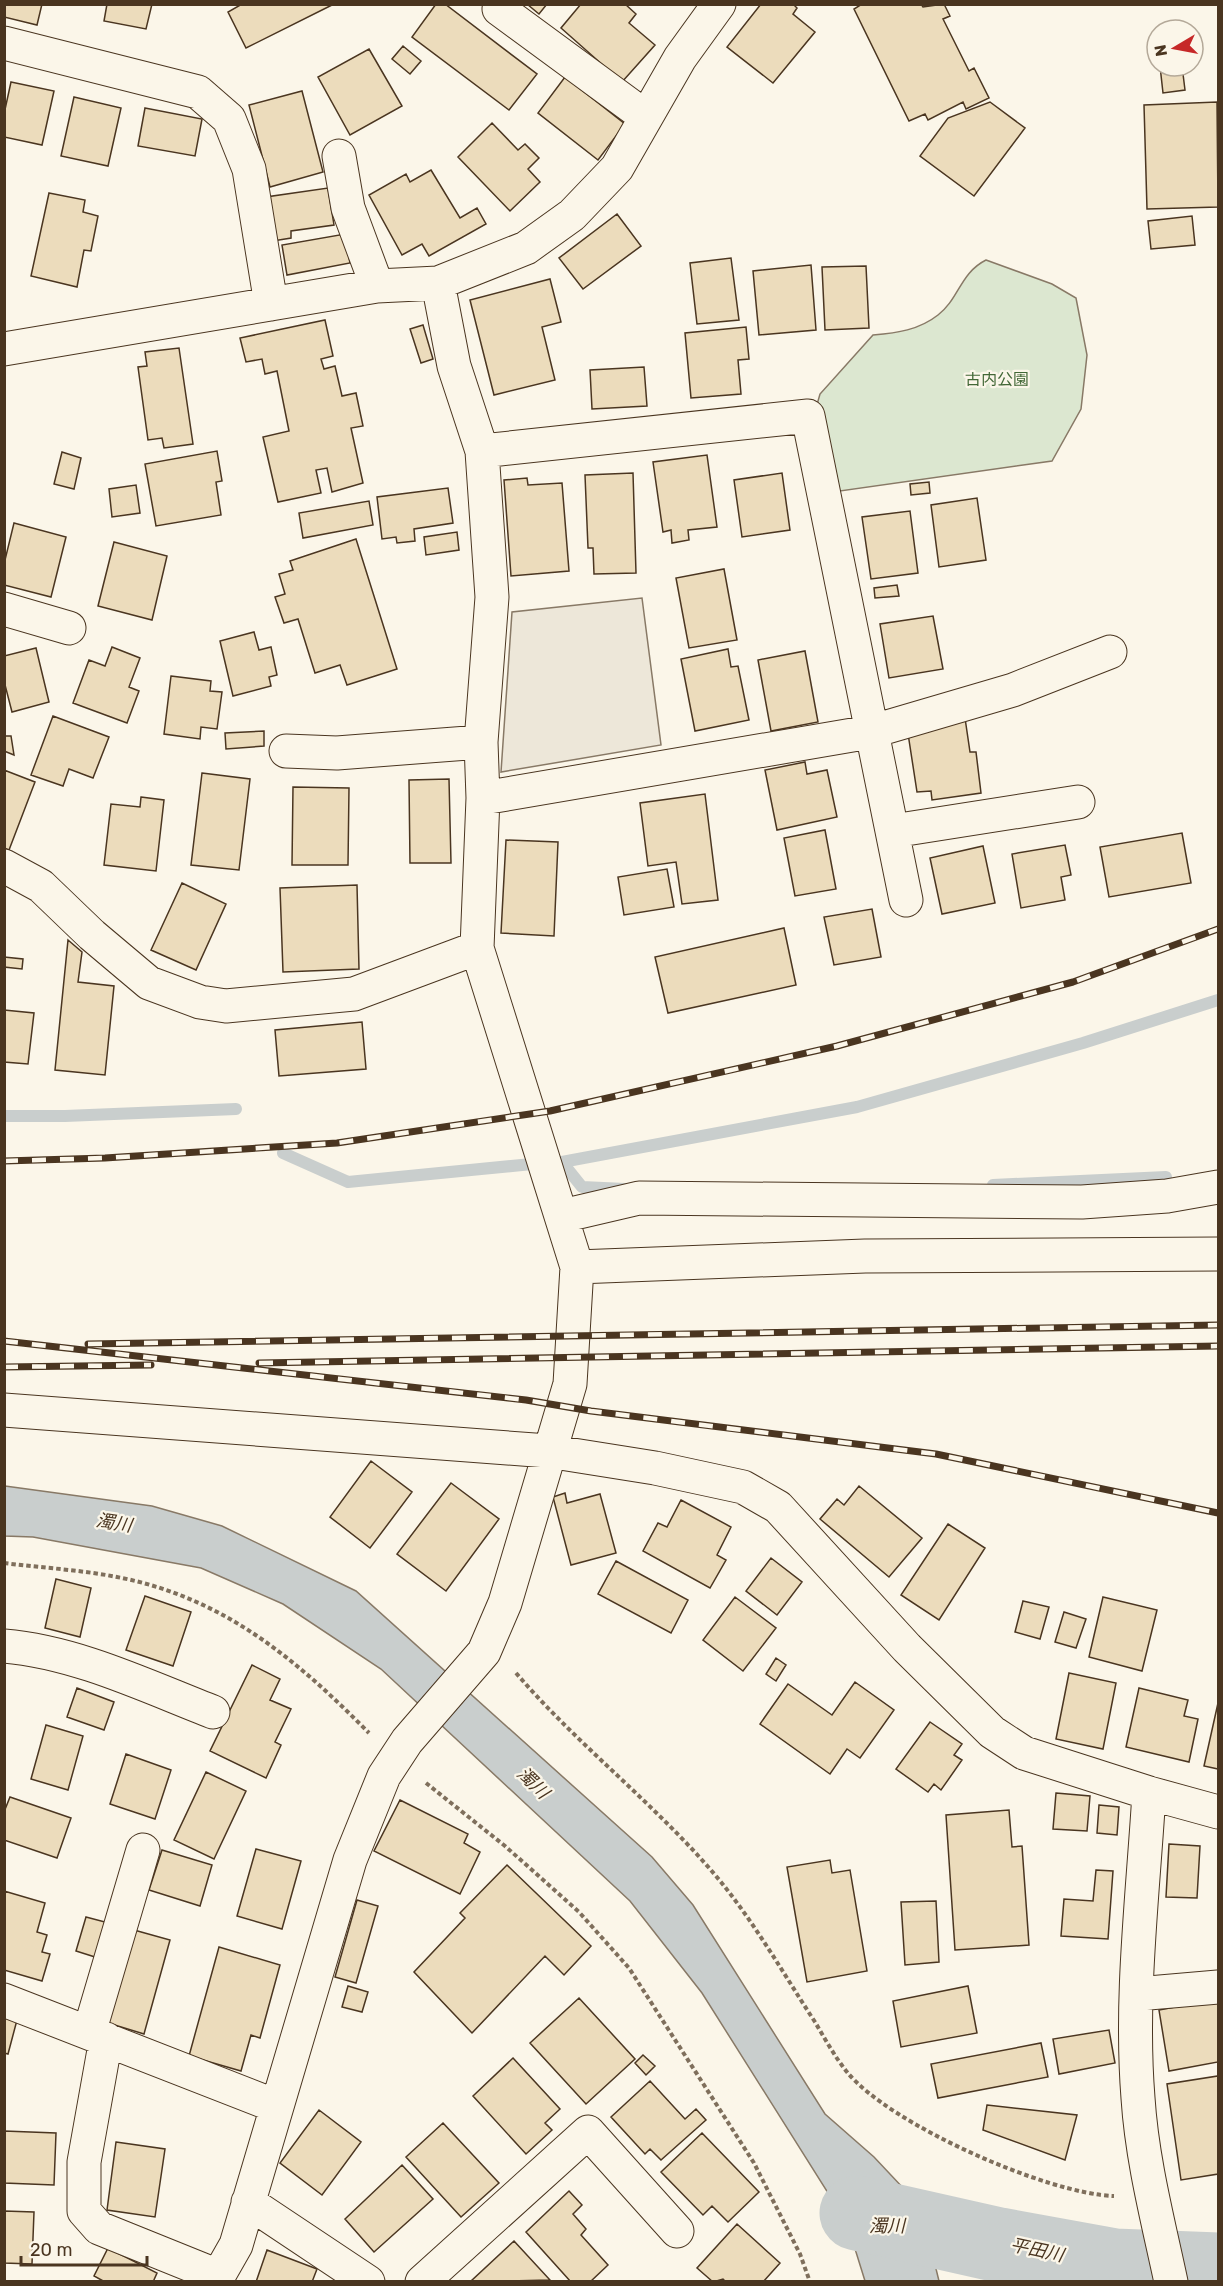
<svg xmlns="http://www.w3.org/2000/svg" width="1223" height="2286" viewBox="0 0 1223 2286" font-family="Rubik,'Noto Sans JP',sans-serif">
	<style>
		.green { fill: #dce7d0; stroke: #887966; stroke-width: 1.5 }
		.parking { fill: #ede7d9; stroke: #887966; stroke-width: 1.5 }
		.water { fill: #c9cecd; stroke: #887966; stroke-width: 1.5 }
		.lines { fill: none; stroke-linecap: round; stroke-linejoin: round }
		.stream { stroke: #c9cecd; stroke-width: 12 }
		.river { stroke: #c9cecd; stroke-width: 75 }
		.building { fill: #ecdcbc; stroke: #4a3520; stroke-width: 1.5 }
		.minor-casing { stroke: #4a3520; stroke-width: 35 }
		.path { stroke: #7f6f5c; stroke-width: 4; stroke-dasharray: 4.5 3; stroke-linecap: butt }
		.minor { stroke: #fbf6e9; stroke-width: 33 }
		.rail-casing { stroke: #4a3520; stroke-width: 7 }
		.rail { stroke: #fbf6e9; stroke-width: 4.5; stroke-dasharray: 14; stroke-linecap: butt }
		.labels { text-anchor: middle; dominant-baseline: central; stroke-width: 4.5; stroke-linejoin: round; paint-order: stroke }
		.park-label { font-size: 16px; fill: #436837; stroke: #fbf6e9 }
		.water-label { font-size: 18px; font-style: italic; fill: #4a3520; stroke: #fbf6e9 }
	</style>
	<rect width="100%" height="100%" fill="#fbf6e9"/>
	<path class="green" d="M986,260L1052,284L1076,298L1087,355L1081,409L1052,461L833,492L816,408L820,394L873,335C897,333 919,330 938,315C959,299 960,273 986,260Z"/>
	<path class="parking" d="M642,598L661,745L501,772L512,612Z"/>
	<path class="water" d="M5,1486L152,1506L222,1526L356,1591L652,1857L693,1905L825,2114L874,2157L921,2207L939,2281H865L847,2223L702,1993L630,1901L381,1669L283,1604L201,1568L33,1537L5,1536Z"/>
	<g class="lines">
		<path class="stream" d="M4,1116H65L236,1109
			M283,1153L348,1182L532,1164
			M993,1185L1166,1177
			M625,1189L582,1187L562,1162L857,1107L1083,1043L1218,1000"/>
		<path class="river" d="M857,2213L999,2245L1114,2266L1218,2270"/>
	</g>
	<path class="building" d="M4,4H42L37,25L4,17Z
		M107,4H152L146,29L104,21Z
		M334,4L246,48L228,12L242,4Z
		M436,4H445L537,74L509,110L412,37Z
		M527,4H547L539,14Z
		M581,4H625L636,14L629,23L655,45L622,82L561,28Z
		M761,4H793L797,8L793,14L815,32L773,83L727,47Z
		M862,4H921L923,7L944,4L950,16L943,19L969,71L974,68L989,98L966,109L963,102L928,120L925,114L909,121L854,9Z
		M403,46L421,61L410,74L392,59Z
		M369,49L402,106L350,135L318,77Z
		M1160,66H1182L1185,90L1163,93Z
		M565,77L625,124L598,160L538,113Z
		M11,82L54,91L42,145L4,137V114Z
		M302,91L323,172L270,187L249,105Z
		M74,97L121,108L108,166L61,156Z
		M990,102L1025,128L974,196L920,156L948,118Z
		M1217,102L1218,207L1147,209L1144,105Z
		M145,108L202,119L195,156L138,146Z
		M492,123L518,150L525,144L539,158L528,169L540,182L510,211L458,157Z
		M431,170L460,218L477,208L486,224L429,256L422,244L402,255L369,195L406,174L410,182Z
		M328,188L334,225L291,231V238L273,241L266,197Z
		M49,193L85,200L83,212L98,216L91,251L84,250L77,287L31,276Z
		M617,214L641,246L583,289L559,258Z
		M1192,216L1195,245L1151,249L1148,221Z
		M345,234L350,263L287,275L282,245Z
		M731,258L739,320L697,324L690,263Z
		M811,265L816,330L759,335L753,271Z
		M866,266L869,328L825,330L822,267Z
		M550,279L561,322L542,327L555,380L494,395L470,300Z
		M325,320L333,356L321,359L324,369L335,366L342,396L356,393L363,426L351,428L363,483L332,492L327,468L316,470L321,493L278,502L263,437L289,431L277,371L265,374L262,359L246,362L240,338Z
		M423,325L433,359L421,363L410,329Z
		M746,327L749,359L738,360L741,394L691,398L685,333Z
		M179,348L193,444L164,448L162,438L148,440L138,367L147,366L145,352Z
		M644,367L647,406L592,409L590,370Z
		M217,451L222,481L216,482L221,515L156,526L145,464Z
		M62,452L81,458L74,489L54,484Z
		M707,455L717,527L688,530L689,540L672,543L671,530L663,532L653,462Z
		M633,473L636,573L594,574L593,548H588L585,475Z
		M782,473L790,530L742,537L734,480Z
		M527,478L528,485L562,483L569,571L511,576L504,480Z
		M929,482L930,493L911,495L910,484Z
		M136,485L140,513L112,517L109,489Z
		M448,488L453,523L414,529L415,541L397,543L396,537L382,539L377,497Z
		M977,498L986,560L939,567L931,505Z
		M369,501L373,525L303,538L299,513Z
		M910,511L918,573L871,579L862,517Z
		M14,523L66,537L51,597L4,585V564Z
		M457,532L459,550L426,555L424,537Z
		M356,539L397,669L347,685L340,665L315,673L298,619L284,623L275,597L285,594L279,574L293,570L290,561Z
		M114,542L167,556L152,620L98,606Z
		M724,569L737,640L689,648L676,578Z
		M897,585L899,596L875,598L874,588Z
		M933,616L943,669L889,678L880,624Z
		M254,632L259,650L271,647L277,675L269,677L271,686L233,696L220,641Z
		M112,647L140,658L129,687L139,691L127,723L73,703L89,660L105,666Z
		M36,648L49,702L12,712L4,681V656Z
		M728,649L731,667L738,666L749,720L695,731L681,659Z
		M805,651L818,722L771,731L758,660Z
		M171,676L211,681L210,691L222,692L217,729L201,727L200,739L164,734Z
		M53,716L109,737L93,778L69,769L63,786L31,775Z
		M965,718L970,752H976L981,793L932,800L931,791L917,792L907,727Z
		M264,731V746L226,749L225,733Z
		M4,736H11L14,755L4,751Z
		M805,762L807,774L827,770L837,817L777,830L765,770Z
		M4,770L35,782L9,850L4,848Z
		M202,773L250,779L239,870L191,865Z
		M449,779L451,863H410L409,780Z
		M293,787L349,788L348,865H292Z
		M705,794L718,900L682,904L676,862L648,866L640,803Z
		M141,797L164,800L156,871L104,865L111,804L140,807Z
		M825,830L836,889L795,896L784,838Z
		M1182,833L1191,883L1109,897L1100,847Z
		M506,840L558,842L554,936L501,933Z
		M1065,845L1071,875L1061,877L1065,900L1021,908L1012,854Z
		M983,846L995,903L942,914L930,858Z
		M667,869L674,907L624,915L618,877Z
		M182,883L226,904L196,970L151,950Z
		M357,885L359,969L283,972L280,888Z
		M872,909L881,957L834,965L824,917Z
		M784,928L796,985L668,1013L655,957Z
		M68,940L82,952L78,982L114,986L105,1075L55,1070Z
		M4,957L23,959L22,969L4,967Z
		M4,1010L34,1013L28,1064L4,1062Z
		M362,1022L366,1069L279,1076L275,1030Z
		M371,1461L412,1492L370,1548L330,1517Z
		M451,1483L499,1519L446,1591L397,1554Z
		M859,1486L922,1538L889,1577L820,1519L837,1499L844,1505Z
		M565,1493L567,1503L600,1494L616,1553L571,1565L553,1497Z
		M681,1500L731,1527L717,1555L726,1560L710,1588L643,1551L658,1523L667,1527Z
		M948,1524L985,1548L939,1620L901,1595Z
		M771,1558L802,1582L777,1615L746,1591Z
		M616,1561L688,1600L671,1633L598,1594Z
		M56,1579L91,1588L80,1637L45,1628Z
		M145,1596L191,1612L173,1666L126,1650Z
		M735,1597L776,1628L743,1671L703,1640Z
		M1103,1597L1157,1610L1142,1671L1089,1657Z
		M1023,1601L1049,1607L1040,1639L1015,1632Z
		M1064,1612L1086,1619L1076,1648L1055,1642Z
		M776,1658L786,1665L776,1681L766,1674Z
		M252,1665L280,1679L270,1700L291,1709L275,1742L281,1745L266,1778L210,1751Z
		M1069,1673L1116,1683L1103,1749L1056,1739Z
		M855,1682L894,1710L860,1758L847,1749L830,1774L760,1724L788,1684L832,1715Z
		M77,1688L114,1702L104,1730L67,1717Z
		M1139,1688L1188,1700L1184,1716L1198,1719L1189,1762L1126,1747Z
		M1218,1703V1769L1204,1766Z
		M930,1722L962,1744L954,1755L962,1760L941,1790L934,1784L928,1792L896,1769Z
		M46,1725L83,1736L68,1790L31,1779Z
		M126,1754L171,1770L155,1819L110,1804Z
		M206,1772L246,1791L214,1859L174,1840Z
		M1056,1793L1090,1796L1087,1831L1053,1829Z
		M10,1797L71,1818L57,1858L4,1840V1812Z
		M400,1800L468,1834L464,1843L480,1852L460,1894L374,1851Z
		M1099,1805L1119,1807L1117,1835L1097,1833Z
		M1009,1810L1012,1847L1022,1846L1029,1945L955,1950L946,1815Z
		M1169,1844L1200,1846L1197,1898L1166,1897Z
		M256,1849L301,1861L282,1929L237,1916Z
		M162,1850L212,1865L200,1906L149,1890Z
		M830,1860L832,1873L850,1870L867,1971L807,1982L787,1867Z
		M507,1865L591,1946L564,1975L545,1956L472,2033L414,1972L465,1918L460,1913Z
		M1096,1870L1113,1871L1108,1939L1061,1936L1064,1899L1093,1901Z
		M4,1891L45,1903L37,1932L47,1935L42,1952L50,1954L42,1981L4,1970Z
		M357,1900L378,1906L356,1983L335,1977Z
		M936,1901L939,1962L905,1965L901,1902Z
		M86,1917L105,1922L95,1957L76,1951Z
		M134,1930L170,1940L144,2034L108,2023Z
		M219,1947L280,1965L260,2038L251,2035L241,2071L189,2056Z
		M348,1986L368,1992L362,2012L342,2007Z
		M968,1986L977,2033L901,2047L893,2001Z
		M579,1998L635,2059L586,2104L530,2043Z
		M1218,1999V2062L1169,2071L1159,2010Z
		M4,2017L17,2020L8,2054L4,2053Z
		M1109,2030L1115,2063L1059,2074L1053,2039Z
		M1041,2043L1048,2077L938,2098L931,2064Z
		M643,2055L655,2066L646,2075L635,2063Z
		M513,2058L560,2109L545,2123L552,2130L526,2154L473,2096Z
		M1218,2076V2174L1181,2180L1167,2084Z
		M650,2081L685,2119L696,2109L706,2120L661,2160L650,2149L645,2154L611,2117Z
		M987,2105L1077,2115L1065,2160L983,2130Z
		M319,2110L361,2142L322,2195L280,2163Z
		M443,2123L499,2183L461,2217L406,2157Z
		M4,2131L56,2133L54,2185L4,2183Z
		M702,2133L759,2192L728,2222L712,2206L703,2215L661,2172Z
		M116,2142L165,2149L155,2217L107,2210Z
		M402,2165L433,2199L374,2252L345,2219Z
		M569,2191L582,2205L573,2214L586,2229L581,2235L608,2265L590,2282H571L526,2232Z
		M4,2211L34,2212L32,2264L4,2263Z
		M737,2224L780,2263L763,2282H726L723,2279L713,2282L697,2268Z
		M514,2241L550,2280L470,2282Z
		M108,2248L157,2273L153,2282H105L94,2276Z
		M267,2250L317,2269L312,2282H256Z"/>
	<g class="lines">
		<defs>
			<path id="minor" d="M499,9L646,117
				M4,43L198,92L229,119L249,169L271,304
				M339,156L348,208L377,286
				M4,349L377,286L438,283
				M482,451L808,416L906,900
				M4,609L69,628
				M286,751L337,753L481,742
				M483,798L870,732L1013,690L1110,652
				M893,831L1078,802
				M4,866L41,886L92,935L149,983L200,1002L226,1006L354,994L477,948
				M562,1216L639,1198L1082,1202L1167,1196L1218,1187
				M577,1267L865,1256L1218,1254
				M4,1410L548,1451L655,1468L743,1487L778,1507L907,1648L992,1732L1024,1753L1149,1793L1218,1812
				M4,1646C76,1652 146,1686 213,1712
				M1149,1793C1143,1894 1130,1997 1138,2098C1142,2160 1158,2221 1171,2282
				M1137,1994L1218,1987
				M4,2000L276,2106
				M89,2033L143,1850
				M106,2039L84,2162V2211L99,2228L218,2276
				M248,2202L368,2282
				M215,2282L236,2245L350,1860L384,1776L407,1741L484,1652L505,1603L570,1384L577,1267L477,948L483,798L481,742L492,597L482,451L454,366L438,283L526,248L572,215L617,168L680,58L719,4
				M422,2282L588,2132L677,2231"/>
		</defs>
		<use href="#minor" class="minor-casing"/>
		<path class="path" d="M4,1563C43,1568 84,1570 122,1578C225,1599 297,1660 369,1733
			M516,1673C576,1743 650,1800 710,1869C751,1916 781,1970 815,2022C825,2039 835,2057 847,2072C889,2124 1047,2194 1114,2196
			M426,1783L505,1846L579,1912L629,1968L754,2163L800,2254L810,2282"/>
		<use href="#minor" class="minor"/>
		<defs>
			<path id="rail" d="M4,1161L105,1158L337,1143L550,1111L837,1046L1073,982L1218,929
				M4,1341L526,1400L591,1411L936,1454L1218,1513
				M88,1344L1218,1325
				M259,1363L1218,1346
				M4,1367L151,1365"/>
		</defs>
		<use href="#rail" class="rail-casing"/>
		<use href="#rail" class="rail"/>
	</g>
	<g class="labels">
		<g class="park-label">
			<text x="997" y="379">古内公園</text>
		</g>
		<g class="water-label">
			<text transform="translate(114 1523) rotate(9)">濁川</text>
			<text transform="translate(533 1783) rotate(44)">濁川</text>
			<text x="887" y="2226">濁川</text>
			<text transform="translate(1037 2250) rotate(12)">平田川</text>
		</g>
	</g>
	<rect width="1223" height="2286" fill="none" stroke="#4a3520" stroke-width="12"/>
	<g transform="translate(1175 48) rotate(260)"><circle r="28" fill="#fbf6e9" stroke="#b4a999" stroke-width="1.5"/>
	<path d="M0-4.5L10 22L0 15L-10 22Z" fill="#c62828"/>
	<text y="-9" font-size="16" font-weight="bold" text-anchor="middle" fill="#4a3520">N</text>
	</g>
	<path d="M21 2256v9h126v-9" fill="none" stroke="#4a3520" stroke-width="3"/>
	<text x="30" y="2256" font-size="18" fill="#4a3520" stroke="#fbf6e9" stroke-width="4.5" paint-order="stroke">20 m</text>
</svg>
